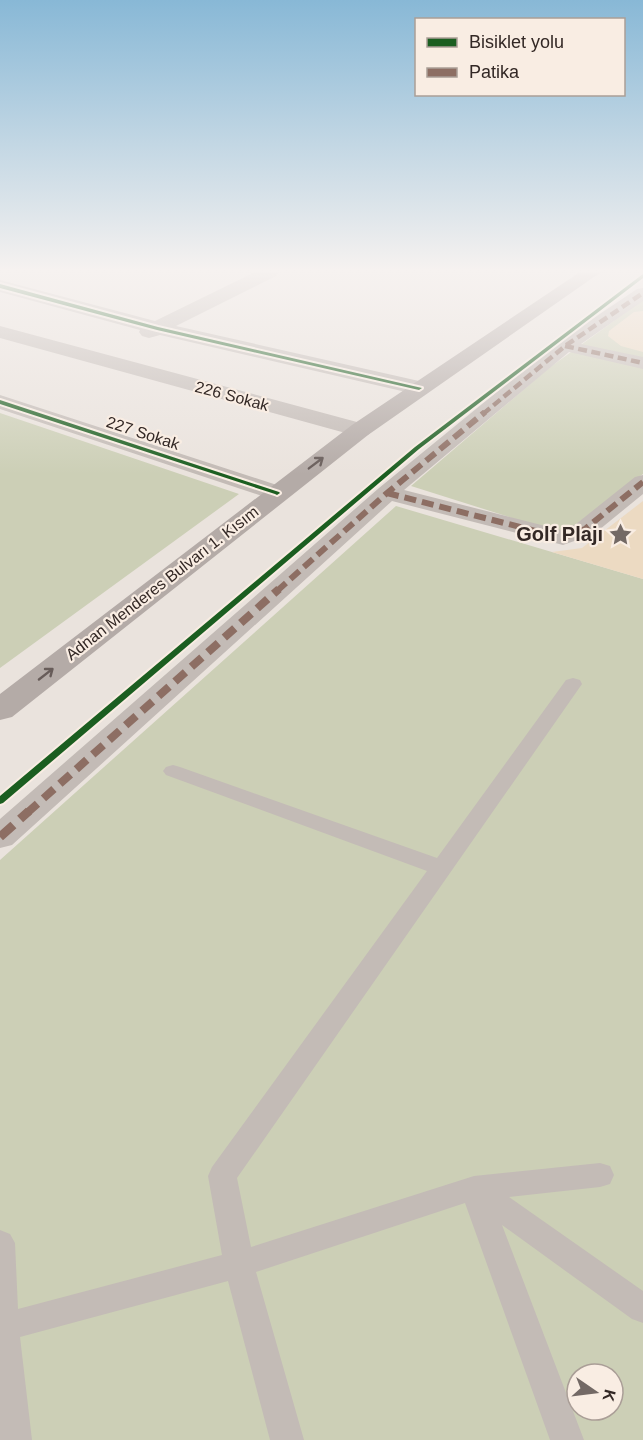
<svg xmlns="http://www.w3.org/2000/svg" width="643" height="1440" viewBox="0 0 643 1440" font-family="Helvetica,sans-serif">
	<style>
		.green { fill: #cccfb6; fill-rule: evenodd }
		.sand { fill: #ecdac2 }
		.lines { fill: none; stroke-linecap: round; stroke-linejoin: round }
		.service { fill: #c3bbb6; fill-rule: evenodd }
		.pedestrian { fill: #c3bbb6; fill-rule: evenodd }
		.minor { fill: #c3bbb6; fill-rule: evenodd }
		.secondary { fill: #b4aba7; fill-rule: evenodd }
		.quiet-far3 { stroke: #8d6e63; stroke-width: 4.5; stroke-dasharray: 9 4.5; stroke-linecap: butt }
		.quiet-far2 { stroke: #8d6e63; stroke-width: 6; stroke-dasharray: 12 6; stroke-linecap: butt }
		.quiet-far1 { stroke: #8d6e63; stroke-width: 8; stroke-dasharray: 14 8; stroke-linecap: butt }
		.quiet { stroke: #8d6e63; stroke-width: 9; stroke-dasharray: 18 9; stroke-linecap: butt }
		.cycleway-casing { stroke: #f9ede3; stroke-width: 4 }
		.cycleway { fill: #1b5e20; fill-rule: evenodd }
		.oneway { stroke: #675c59 }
		.labels { text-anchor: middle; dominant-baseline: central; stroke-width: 4.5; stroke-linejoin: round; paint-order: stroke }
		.far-street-label { font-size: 16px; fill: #332825; stroke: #f9ede3 }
		.poi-label { font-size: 20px; font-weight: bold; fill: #332825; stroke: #f9ede3; text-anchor: end }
	</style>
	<rect width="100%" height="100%" fill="#eae3dd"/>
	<path class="green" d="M643,300V474L563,534L411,486L549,368Z
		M0,413L239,494L0,668Z
		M396,506L643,579V1440H0V860ZM577,1374H613V1410H577Z"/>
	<path class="sand" d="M643,311V352L621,346L608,336L609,331L634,312Z
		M643,501V579L552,552L582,548Z"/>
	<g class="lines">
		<path class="service" d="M573,678L580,680L582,684L237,1178L251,1247L474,1176L600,1163L610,1166L614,1175L610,1184L600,1187L509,1197L643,1291V1323L632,1319L502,1225L584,1440H550L465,1203L256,1272L304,1440H270L228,1281L20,1337L32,1440H0V1230L10,1234L15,1243L18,1309L222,1255L208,1176L212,1167L427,871L166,775L163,771L166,767L173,765L180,767L437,858L566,680Z"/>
		<path class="pedestrian" d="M643,288V301L581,344L643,357V369L569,352L404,490L561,530L576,524L635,477L643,475V494L594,534L563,545L392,501L12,845L0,848V819L379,488L558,342L637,289Z"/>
		<path class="minor" d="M255,272H279L276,276L176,326L419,381L427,383L430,388L427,393L419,395L160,335L149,338L142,336L139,332L140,330L0,292V280L155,321Z
			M0,326L368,425L372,430L368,435L360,437L0,338Z
			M0,395L286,488L290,493L286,498L277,501L268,498L0,409Z"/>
		<path class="secondary" d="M580,272H601L368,435L12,717L0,720V694L352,425Z"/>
		<path class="quiet-far3" d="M565,346L643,363
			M483,414L565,346L643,293"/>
		<path class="quiet-far2" d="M387,493L563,538L585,529L643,482
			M277,591L387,493L485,412"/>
		<path class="quiet-far1" d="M27,813L279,589"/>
		<path class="quiet" d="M0,837L29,811"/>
		<defs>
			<path id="cycleway" d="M643,274V278L419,449L3,803L0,804V796L415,447Z
				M0,284L158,327L422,388L419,390L157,330L0,288Z
				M0,400L279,492L280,493L277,495L275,494L0,404Z"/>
		</defs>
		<use href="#cycleway" class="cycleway-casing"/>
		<use href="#cycleway" class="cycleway"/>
	</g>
	<defs><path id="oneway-shaft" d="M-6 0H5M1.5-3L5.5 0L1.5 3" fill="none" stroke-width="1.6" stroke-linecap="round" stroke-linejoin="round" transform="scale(1.5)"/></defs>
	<g class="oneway">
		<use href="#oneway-shaft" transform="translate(316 463) rotate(-37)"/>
		<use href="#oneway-shaft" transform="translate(46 674) rotate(-38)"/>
	</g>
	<linearGradient id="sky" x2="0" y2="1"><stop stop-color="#88b8d6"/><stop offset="0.57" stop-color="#f6f2f0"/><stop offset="1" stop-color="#f6f2f0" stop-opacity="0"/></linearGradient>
	<rect width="643" height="474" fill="url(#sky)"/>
	<defs>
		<symbol id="sight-bare" viewBox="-9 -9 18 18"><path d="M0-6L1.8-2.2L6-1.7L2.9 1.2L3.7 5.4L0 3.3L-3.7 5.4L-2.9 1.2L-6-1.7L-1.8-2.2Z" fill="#736965" stroke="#f9ede3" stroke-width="2.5" paint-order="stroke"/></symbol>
	</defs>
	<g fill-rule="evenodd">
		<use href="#sight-bare" x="604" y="518" width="33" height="33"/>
	</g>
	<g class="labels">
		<g class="far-street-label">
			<text transform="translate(232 396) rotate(15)">226 Sokak</text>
			<text transform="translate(143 433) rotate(18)">227 Sokak</text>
			<text transform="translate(162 583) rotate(-38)">Adnan Menderes Bulvarı 1. Kısım</text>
		</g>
		<g class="poi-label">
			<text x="603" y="534">Golf Plajı</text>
		</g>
	</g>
	<rect x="415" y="18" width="210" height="78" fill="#f9ede3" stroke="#aa9e97" stroke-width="1.5"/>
	<rect x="427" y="38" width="30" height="9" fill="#1b5e20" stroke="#aa9e97" stroke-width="1.5"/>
	<text x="469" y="48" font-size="18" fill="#332825">Bisiklet yolu</text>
	<rect x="427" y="68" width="30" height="9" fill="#8d6e63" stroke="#aa9e97" stroke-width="1.5"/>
	<text x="469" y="78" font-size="18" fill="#332825">Patika</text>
	<g transform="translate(595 1392) rotate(104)"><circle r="28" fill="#f9ede3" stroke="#aa9e97" stroke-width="1.5"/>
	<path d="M0-4.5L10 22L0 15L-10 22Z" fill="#736965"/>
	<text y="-9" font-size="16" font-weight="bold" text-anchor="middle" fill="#332825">K</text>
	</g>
</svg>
